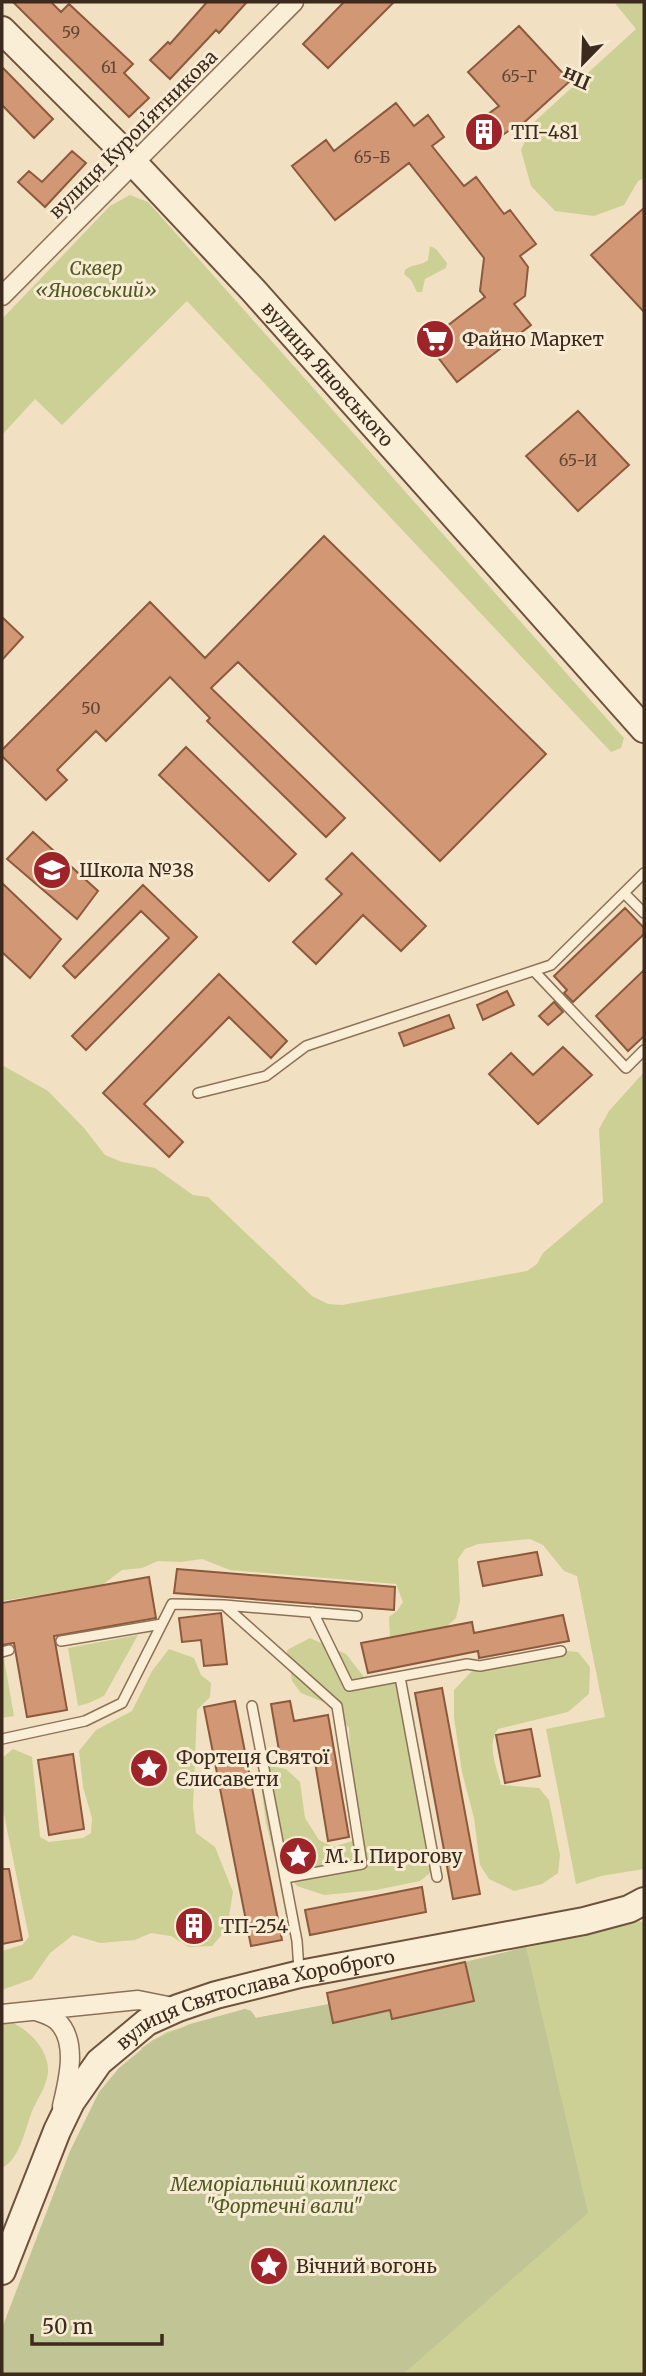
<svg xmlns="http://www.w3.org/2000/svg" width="646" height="2376" viewBox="0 0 646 2376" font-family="Merriweather,serif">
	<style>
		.green { fill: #ccd095 }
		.cemetery { fill: #c1c495 }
		.building { fill: #d29876; stroke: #8d593c; stroke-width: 2 }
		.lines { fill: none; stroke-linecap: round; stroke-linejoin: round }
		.lane-casing { stroke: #8c7158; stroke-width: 12 }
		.street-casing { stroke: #8c7158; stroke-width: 21 }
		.secondary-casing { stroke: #6e523b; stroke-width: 30 }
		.lane { stroke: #fbeed6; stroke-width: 9 }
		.street { stroke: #fbeed6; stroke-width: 18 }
		.secondary { stroke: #fbeed6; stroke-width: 26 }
		.labels { text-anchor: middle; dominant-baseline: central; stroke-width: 6; stroke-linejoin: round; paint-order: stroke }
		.number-label { font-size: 16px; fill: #614633 }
		.poi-label { font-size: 19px; fill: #3b2a1d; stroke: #f8ebd3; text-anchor: start }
		.street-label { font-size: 19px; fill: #3b2a1d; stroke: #f8ebd3 }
		.park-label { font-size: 19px; font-style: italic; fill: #4e5922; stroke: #f8ebd3 }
	</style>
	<rect width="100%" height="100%" fill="#f1e1c2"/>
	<path class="green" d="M614,2H644V178L638,181L624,205L594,216L555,211L531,186L521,150L533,123L636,29Z
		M130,195L148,202L624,738L621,748L611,752L187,301L62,425L35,399L2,435V319L110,206Z
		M430,246L436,249L447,263L446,268L425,279L422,292H417L411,280L404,274L405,270C412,264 421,266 428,260Z
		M2,1065L48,1091L84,1128L105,1155L122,1162L155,1168L193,1195L208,1197L312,1296L328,1304L342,1305L527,1271L537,1264L543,1253L603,1202L599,1129L609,1111L644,1072V1869L601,1876L576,1884L546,1729L605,1717L577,1576L564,1571L543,1545L530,1539L478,1544L465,1549L458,1559L460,1601L456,1618L447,1626L424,1635L402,1639L390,1637L389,1617L397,1611L403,1602L396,1584L230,1570L202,1559L181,1562L158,1561L142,1568L122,1570L102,1585L2,1601Z
		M138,1635L104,1696L89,1703L78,1706L68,1648Z
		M310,1638L346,1654L364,1677L388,1674L410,1697L438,1854L430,1873L420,1881L376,1890L324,1895L297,1886L275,1858L266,1823L260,1777L271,1766L286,1769L300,1782L305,1818L319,1840L333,1847L352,1841L361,1820L351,1771L349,1728L326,1703L301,1693L292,1681L287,1650Z
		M169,1649L194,1658L201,1675L211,1683L210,1697L197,1710L193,1807L196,1833L215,1847L233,1892L227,1929L212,1946L189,1947L171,1936L151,1933L135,1940L100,1943L73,1935L50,1953L32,1979L2,1990V1951L22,1945L29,1937L2,1805V1758L13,1749L32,1757L40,1837L49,1842L83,1838L91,1833L92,1818L83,1787L79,1751L96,1730L132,1711L152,1671Z
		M546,1649L578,1652L590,1667L589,1694L568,1712L498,1729C486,1744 497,1768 501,1785L539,1788L549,1800L560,1855L558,1873L542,1884L514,1891L489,1879L480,1865L474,1818L462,1772L454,1718V1690L472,1671L507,1667Z
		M2,1659H4L14,1716L2,1718Z
		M640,1921L644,1923V2374H379L141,2048L167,2032L245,2009L251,2011L256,2018L329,2004L333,2022L393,2019L474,2001L465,1962Z
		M2,2019C25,2024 54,2052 47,2078C44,2092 34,2103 30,2117C24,2134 19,2159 2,2168Z"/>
	<path class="cemetery" d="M526,1947L588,2213L403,2374H2V2328L70,2151L99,2092L119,2068L153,2040L190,2024L245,2009L251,2011L256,2018L329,2004L333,2022L390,2010L393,2019L474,2001L465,1962Z"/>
	<path class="building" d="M13,2H51L61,12L69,4L133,64L124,73L149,98L129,117Z
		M207,2H247L219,33L216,30L170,79L150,60L168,42L170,44Z
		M344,2H394L328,68L303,44Z
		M519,26L570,81L519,127L517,125L484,148L470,127L499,106L468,72Z
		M2,67L53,119L34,138L2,105Z
		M396,103L414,126L428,115L444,137L432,146L464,186L476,177L504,214L510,210L536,244L520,256L528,267L525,296L514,304L531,325L457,382L437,356L440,353L430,339L485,297L480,291L484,258L409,163L335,220L292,166L326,140L334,151Z
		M72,151L86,163L45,207L18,182L29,171L42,182Z
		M644,208V312L591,255Z
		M578,411L629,465L578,511L526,456Z
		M324,536L546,754L440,861L238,662L211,688L345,818L326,837L207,721L210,718L170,677L106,741L96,731L57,770L67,780L46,800L2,756V750L150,602L205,658Z
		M2,617L23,637L2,660Z
		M186,747L296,854L269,881L159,775Z
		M33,832L98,891L77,919L7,859Z
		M352,853L426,926L401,951L363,915L316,964L293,942L342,894L326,879Z
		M2,883L61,939L30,978L2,952Z
		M143,885L197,937L86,1050L72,1036L169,938L141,911L75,978L63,966Z
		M625,908L644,928V934L573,1002L564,993L567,990L554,976Z
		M644,970V1036L628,1051L596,1016Z
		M219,974L287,1041L271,1058L229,1017L144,1104L183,1142L169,1157L103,1093Z
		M507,991L514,1005L483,1020L477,1005Z
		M554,1002L563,1012L548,1025L539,1016Z
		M449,1015L454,1028L404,1046L399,1033Z
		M563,1047L592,1075L538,1124L489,1074L511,1053L533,1075Z
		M537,1552L542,1575L483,1586L478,1562Z
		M177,1569L395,1587L394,1610L174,1593Z
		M149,1577L156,1618L54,1636L67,1710L27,1717L14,1643L2,1645V1603Z
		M221,1613L227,1664L204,1666L201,1640L182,1642L179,1618Z
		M563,1615L569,1641L479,1658L478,1651L368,1673L361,1643L472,1622L474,1633Z
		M442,1688L480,1894L453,1899L415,1693Z
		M235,1701L282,1940L251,1946L204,1707Z
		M290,1701L294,1721L328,1715L349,1837L328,1841L314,1756L281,1762L271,1704Z
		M531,1729L540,1776L505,1783L496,1735Z
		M73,1754L84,1829L49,1835L38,1760Z
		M2,1869H9L22,1940L2,1944Z
		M422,1887L426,1912L310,1935L305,1910Z
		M201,1913L205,1937L188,1940L183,1916Z
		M465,1962L474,2001L392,2019L390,2010L333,2023L327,1993Z"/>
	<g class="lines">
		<defs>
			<path id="lane" d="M624,893L644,913
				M534,971L626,1068L644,1050
				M198,1093L266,1076L306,1046L551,965L644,873
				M224,1605L357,1616
				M313,1612L349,1686L467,1664L480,1666L561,1651
				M61,1641L162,1624
				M2,1652L9,1650
				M400,1677L437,1877
				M252,1706L297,1941L299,1970
				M2,1739L85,1721L122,1703L172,1604L224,1605L337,1706L362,1864L285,1878"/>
			<path id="street" d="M2,296L294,2
				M36,2011C42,2013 51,2016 56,2020C79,2040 68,2081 62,2106
				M2,2014L138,2000L178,2008"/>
			<g id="secondary">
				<path id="s1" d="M2,30L114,142L253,290L644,729"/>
				<path id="s2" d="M2,2271L57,2131L71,2102L99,2062L147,2022L178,2008L216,1995L300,1974L584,1921L629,1909L644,1901"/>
			</g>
		</defs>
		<use href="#lane" class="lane-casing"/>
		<use href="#street" class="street-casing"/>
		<use href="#secondary" class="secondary-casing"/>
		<use href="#lane" class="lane"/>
		<use href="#street" class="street"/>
		<use href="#secondary" class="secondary"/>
	</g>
	<defs>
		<symbol id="building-disc" viewBox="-11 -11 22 22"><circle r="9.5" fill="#9f242a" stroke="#f8ebd3"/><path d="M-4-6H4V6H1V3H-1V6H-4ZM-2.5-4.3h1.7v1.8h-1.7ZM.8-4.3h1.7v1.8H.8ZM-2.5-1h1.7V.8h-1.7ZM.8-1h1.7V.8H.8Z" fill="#fff"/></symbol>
		<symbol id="supermarket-disc" viewBox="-11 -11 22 22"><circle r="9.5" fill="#9f242a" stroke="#f8ebd3"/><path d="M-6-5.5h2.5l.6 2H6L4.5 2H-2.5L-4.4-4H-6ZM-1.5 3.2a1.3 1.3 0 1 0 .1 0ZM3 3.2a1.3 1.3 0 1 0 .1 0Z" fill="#fff"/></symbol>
		<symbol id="school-disc" viewBox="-11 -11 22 22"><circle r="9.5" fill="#9f242a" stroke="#f8ebd3"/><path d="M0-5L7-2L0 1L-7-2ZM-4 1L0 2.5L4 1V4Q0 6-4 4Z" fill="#fff"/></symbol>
		<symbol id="sight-disc" viewBox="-11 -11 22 22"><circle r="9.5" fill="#9f242a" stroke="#f8ebd3"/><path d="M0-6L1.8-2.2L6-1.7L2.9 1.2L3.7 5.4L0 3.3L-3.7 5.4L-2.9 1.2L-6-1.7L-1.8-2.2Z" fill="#fff"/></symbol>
	</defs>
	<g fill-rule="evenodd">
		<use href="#building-disc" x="462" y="110" width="44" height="44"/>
		<use href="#supermarket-disc" x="413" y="317" width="44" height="44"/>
		<use href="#school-disc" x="30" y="848" width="44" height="44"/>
		<use href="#sight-disc" x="127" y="1746" width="44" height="44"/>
		<use href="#sight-disc" x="276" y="1834" width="44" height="44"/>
		<use href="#building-disc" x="172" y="1904" width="44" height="44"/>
		<use href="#sight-disc" x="247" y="2244" width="44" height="44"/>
	</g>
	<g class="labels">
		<g class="number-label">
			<text x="71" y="32">59</text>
			<text x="109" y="67">61</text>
			<text x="519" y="76">65-Г</text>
			<text x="372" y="157">65-Б</text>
			<text x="578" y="460">65-И</text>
			<text x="91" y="708">50</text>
		</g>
		<g class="poi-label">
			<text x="511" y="132">ТП-481</text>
			<text x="462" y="339">Файно Маркет</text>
			<text x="79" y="870">Школа №38</text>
			<text x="176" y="1757">Фортеця Святої<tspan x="176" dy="22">Єлисавети</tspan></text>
			<text x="325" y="1856">М. І. Пирогову</text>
			<text x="221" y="1926">ТП-254</text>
			<text x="296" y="2266">Вічний вогонь</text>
		</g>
		<g class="street-label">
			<text transform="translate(133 134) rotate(-45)">вулиця Куропʼятникова</text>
			<text stroke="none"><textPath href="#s1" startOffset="474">вулиця Яновського</textPath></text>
			<text stroke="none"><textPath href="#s2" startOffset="404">вулиця Святослава Хороброго</textPath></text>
		</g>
		<g class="park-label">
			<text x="96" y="268">Сквер<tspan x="96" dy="22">«Яновський»</tspan></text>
			<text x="284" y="2184">Меморіальний комплекс<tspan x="284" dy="22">"Фортечні вали"</tspan></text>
		</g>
	</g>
	<rect width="646" height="2376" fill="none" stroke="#3b2a1d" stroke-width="7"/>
	<g transform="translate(583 63) rotate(203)" stroke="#f8ebd3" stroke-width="5" paint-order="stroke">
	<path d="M0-5L12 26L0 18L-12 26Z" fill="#3b2a1d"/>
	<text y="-10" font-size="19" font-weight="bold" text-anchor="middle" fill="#3b2a1d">Пн</text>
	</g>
	<path d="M32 2334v10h130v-10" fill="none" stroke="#3b2a1d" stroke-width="3.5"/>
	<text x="42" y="2334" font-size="21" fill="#3b2a1d" stroke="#f8ebd3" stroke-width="5" paint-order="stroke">50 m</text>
</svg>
